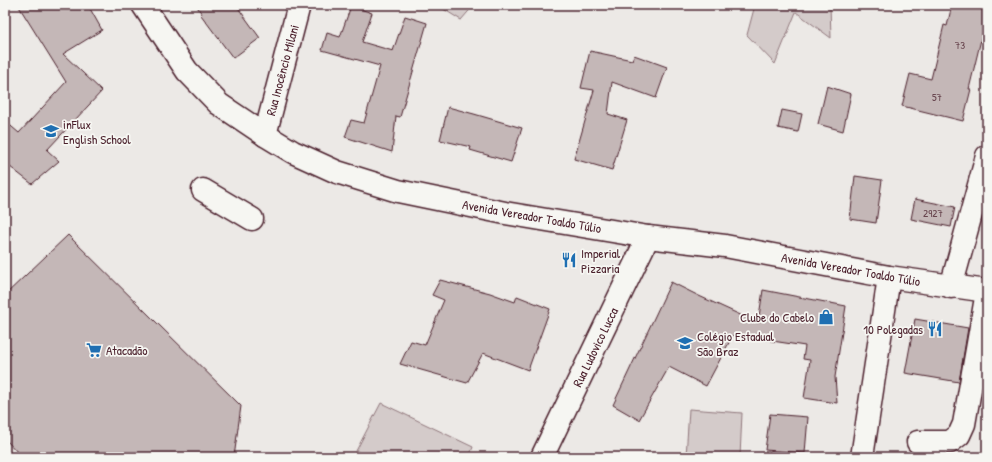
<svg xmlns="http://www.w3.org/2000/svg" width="992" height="462" viewBox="0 0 992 462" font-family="'Patrick Hand',sans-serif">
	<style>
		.green { fill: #d4cbca; stroke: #8f757a }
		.building { fill: #c4b7b7; stroke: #4a1f2b }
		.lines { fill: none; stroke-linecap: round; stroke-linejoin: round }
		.minor-casing { stroke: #4a1f2b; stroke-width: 25 }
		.major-casing { stroke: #4a1f2b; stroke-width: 25 }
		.minor { stroke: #f6f6f2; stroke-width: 22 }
		.major { stroke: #f6f6f2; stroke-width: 22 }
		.labels { text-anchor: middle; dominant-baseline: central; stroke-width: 3.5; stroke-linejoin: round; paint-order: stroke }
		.number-label { font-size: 11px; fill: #68454e }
		.street-label { font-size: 13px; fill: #4a1f2b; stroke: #f6f6f2 }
		.poi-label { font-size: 13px; fill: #4a1f2b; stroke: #f6f6f2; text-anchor: start }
	</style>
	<rect width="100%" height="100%" fill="#ece9e6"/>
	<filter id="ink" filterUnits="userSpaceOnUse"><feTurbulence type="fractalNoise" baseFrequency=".025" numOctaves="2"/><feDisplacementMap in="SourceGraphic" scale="8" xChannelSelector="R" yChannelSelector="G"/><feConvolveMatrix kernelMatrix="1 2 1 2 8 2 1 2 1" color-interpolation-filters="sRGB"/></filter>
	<g filter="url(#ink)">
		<path class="green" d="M437,5H474L461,20Z
			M755,5H830L831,38L796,12L775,64L747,35Z
			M381,403L473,447L469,457H370L356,451Z
			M689,409L742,413L740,457H686Z"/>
		<path class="building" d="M18,5H88L102,30L63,54L102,91L47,150L59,161L32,184L5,163V121L19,133L66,82Z
			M196,5H236L260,38L233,58L201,15L202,14Z
			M952,5H987V28L984,27L969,89H971L963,121L902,106L910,74L931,79L944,25L947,26Z
			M351,6L372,13L362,42L393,51L405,16L427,23L400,117L396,116L392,152L345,137L351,120L364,123L380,66L322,50L327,33L340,37Z
			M590,51L632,60L634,55L667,67L656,98L612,82L608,114L627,120L612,170L574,159L594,90L581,88Z
			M827,86L851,94L843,131L818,124Z
			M448,107L474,114L522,128L511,162L470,150L471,147L440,140Z
			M782,110L802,114L798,132L778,128Z
			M855,176L882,180L876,223L850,219Z
			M915,199L955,207L951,227L911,219Z
			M68,235L241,406L234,457H22L5,439V295Z
			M440,280L490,293L515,302L517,296L550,309L528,370L483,353L467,383L400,364L411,341L425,345L444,300L432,295Z
			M671,282L699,296L758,323L763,290L846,306L835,377L837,403L804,398L810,360L803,359L805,346L733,335L706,386L669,367L639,420L613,405Z
			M915,319L968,328L959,382L905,373Z
			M987,365V386H983Z
			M770,414L808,417L805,453L765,450Z"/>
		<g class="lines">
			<defs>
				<path id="minor" d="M265,135L299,5
					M203,190L252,219
					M951,287L987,156
					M918,442H950L959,435L964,424L987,292
					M542,457L648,237
					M862,457L889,277"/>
				<path id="major" d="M143,5L187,71L219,104L265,135L293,152L337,172L398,191L505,213L648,237L725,246L889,277L987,291"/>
			</defs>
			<use href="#minor" class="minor-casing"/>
			<use href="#major" class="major-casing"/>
			<use href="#minor" class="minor"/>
			<use href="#major" class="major"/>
		</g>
	</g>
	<defs>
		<symbol id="school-bare" viewBox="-9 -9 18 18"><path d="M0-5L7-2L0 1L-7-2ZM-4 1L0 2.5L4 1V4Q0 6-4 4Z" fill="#1f6fb2" stroke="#f6f6f2" stroke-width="2.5" paint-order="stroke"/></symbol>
		<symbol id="restaurant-bare" viewBox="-9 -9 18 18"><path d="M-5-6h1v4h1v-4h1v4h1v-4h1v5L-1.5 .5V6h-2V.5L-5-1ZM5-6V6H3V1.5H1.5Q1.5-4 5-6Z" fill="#1f6fb2" stroke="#f6f6f2" stroke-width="2.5" paint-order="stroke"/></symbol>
		<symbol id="shop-bare" viewBox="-9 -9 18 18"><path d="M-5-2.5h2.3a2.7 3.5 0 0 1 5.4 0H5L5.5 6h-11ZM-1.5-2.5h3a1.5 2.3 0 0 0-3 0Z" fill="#1f6fb2" stroke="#f6f6f2" stroke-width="2.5" paint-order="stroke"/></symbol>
		<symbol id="supermarket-bare" viewBox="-9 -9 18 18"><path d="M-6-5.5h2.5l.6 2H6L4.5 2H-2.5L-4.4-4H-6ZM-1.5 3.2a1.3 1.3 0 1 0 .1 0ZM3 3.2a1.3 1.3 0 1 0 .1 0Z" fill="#1f6fb2" stroke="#f6f6f2" stroke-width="2.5" paint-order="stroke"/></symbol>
	</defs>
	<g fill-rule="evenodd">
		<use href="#school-bare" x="40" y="120" width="22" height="22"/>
		<use href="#restaurant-bare" x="558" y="249" width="22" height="22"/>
		<use href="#shop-bare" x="815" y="306" width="22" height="22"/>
		<use href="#restaurant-bare" x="924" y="318" width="22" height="22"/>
		<use href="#school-bare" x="674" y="332" width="22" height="22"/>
		<use href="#supermarket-bare" x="83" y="339" width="22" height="22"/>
	</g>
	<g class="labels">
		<g class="number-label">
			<text x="960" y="45">73</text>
			<text x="937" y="97">57</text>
			<text x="933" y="213">2927</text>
		</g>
		<g class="street-label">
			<text transform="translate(282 70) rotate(-75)">Rua Inocêncio Milani</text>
			<text transform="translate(532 216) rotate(10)">Avenida Vereador Toaldo Túlio</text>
			<text transform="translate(851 269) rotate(10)">Avenida Vereador Toaldo Túlio</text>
			<text transform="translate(595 347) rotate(-64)">Rua Ludovico Lucca</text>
		</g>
		<g class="poi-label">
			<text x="63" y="124">inFlux<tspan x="63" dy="15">English School</tspan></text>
			<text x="581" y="253">Imperial<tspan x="581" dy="15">Pizzaria</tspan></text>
			<text x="814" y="317" text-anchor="end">Clube do Cabelo</text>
			<text x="923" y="329" text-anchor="end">10 Polegadas</text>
			<text x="697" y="336">Colégio Estadual<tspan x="697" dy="15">São Braz</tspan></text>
			<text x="106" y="350">Atacadão</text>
		</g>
	</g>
	<rect width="992" height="462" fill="none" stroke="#f6f6f2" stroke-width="20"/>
	<rect x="10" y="10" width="972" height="442" fill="none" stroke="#4a1f2b" stroke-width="1.5" filter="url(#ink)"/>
</svg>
